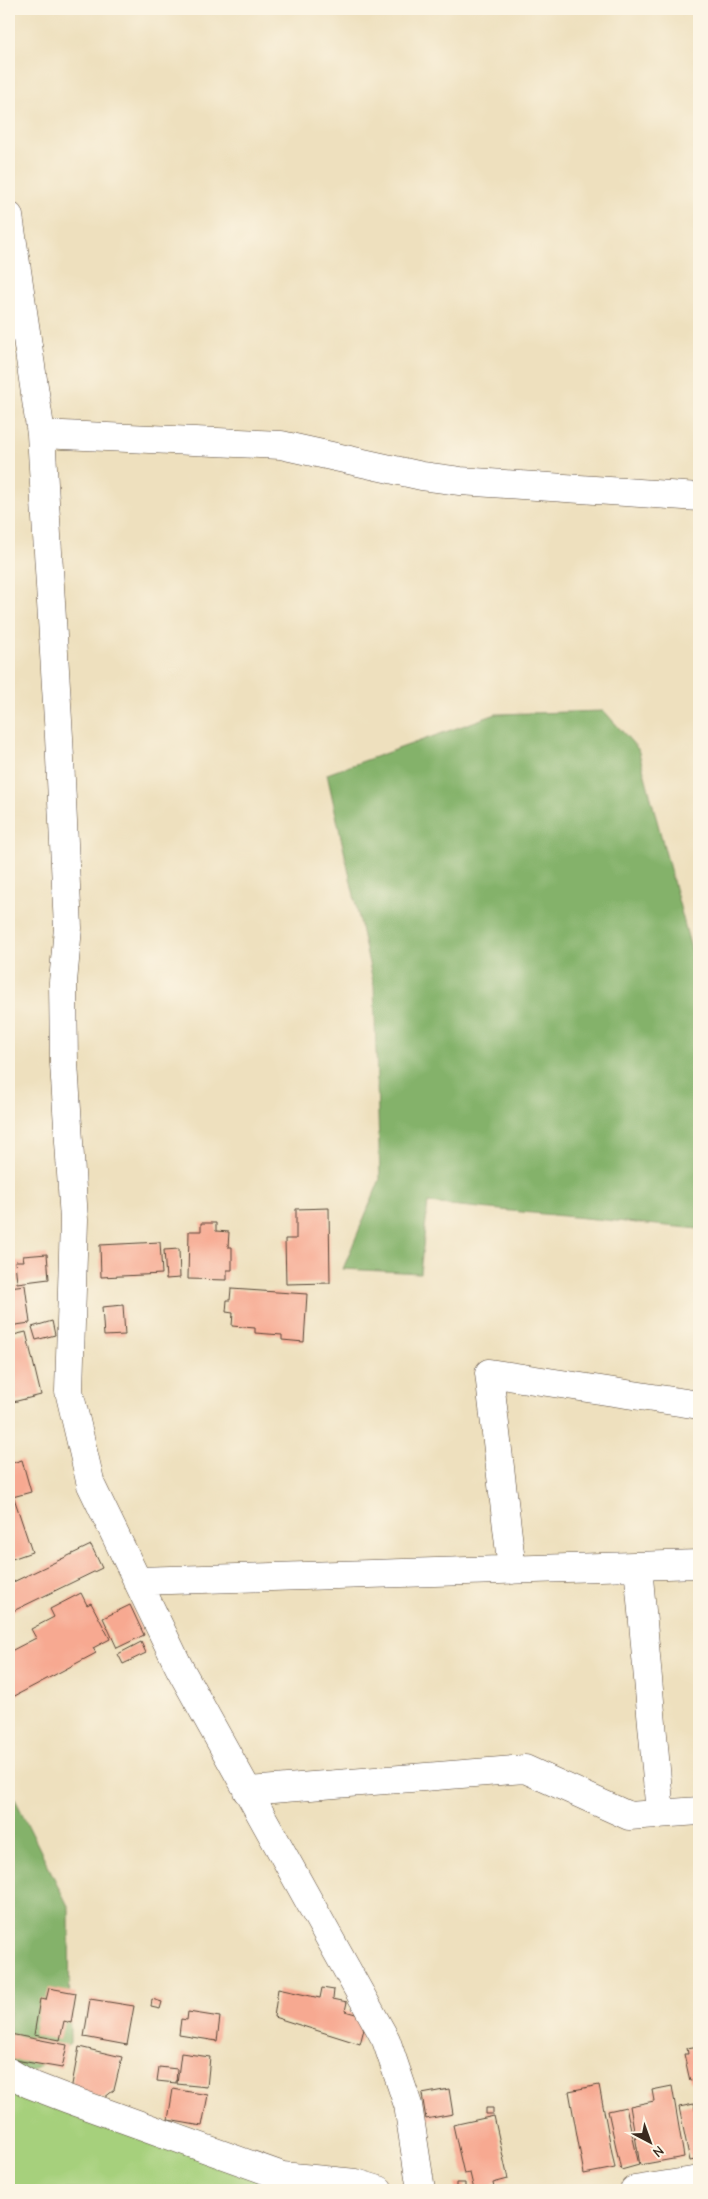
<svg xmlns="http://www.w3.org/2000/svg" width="708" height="2199" viewBox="0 0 708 2199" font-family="'Comic Neue',sans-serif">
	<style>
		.green { fill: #a6d07b; stroke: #707d4c }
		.forest { fill: #84b26b; stroke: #606e44 }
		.building { fill: #f7a991 }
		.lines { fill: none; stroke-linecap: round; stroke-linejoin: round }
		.street-casing { stroke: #564536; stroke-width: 29 }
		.street { stroke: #fff; stroke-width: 28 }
	</style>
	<rect width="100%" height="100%" fill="#fcf5e5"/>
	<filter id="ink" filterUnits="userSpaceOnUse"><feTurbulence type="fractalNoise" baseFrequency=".02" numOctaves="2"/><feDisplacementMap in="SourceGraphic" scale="10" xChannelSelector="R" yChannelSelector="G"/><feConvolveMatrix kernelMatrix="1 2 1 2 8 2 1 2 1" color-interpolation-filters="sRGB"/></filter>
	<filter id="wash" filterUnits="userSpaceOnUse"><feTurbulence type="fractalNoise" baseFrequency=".0096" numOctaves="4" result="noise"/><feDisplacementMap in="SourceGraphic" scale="20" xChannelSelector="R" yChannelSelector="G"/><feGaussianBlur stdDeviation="1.12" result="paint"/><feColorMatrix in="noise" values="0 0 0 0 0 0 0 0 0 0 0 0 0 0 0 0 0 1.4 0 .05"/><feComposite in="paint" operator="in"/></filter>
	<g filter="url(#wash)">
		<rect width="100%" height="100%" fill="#eee0be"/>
		<path class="green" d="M9,2089L42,2103L330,2190H9Z"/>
		<path class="forest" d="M604,711L638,749L693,956L699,997V1229L428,1203L420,1273L343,1269L380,1179L374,986L327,774L496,714Z
			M9,1787L69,1908L70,2044L9,2087Z"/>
		<g id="blocks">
			<path class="building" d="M329,1208L330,1283L286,1284L285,1239H296V1209Z
				M201,1223H216V1231L229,1232L228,1247H232V1270H227V1280L188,1279L189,1231H201Z
				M160,1242L162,1274L101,1277L100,1245Z
				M179,1249L180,1278L166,1279L164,1250Z
				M47,1254L49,1279L17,1283L15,1261H24L23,1256Z
				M25,1285L30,1323L9,1326V1287Z
				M231,1289L307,1294L304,1342L282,1340V1335L255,1333V1328L232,1326L233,1313L226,1312L227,1300H230Z
				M123,1305L125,1335L104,1336L102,1307Z
				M52,1321L55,1335L36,1340L32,1327Z
				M26,1332L41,1395L9,1403V1336Z
				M22,1460L31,1492L9,1498V1464Z
				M14,1498L32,1552L9,1560V1500Z
				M91,1545L102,1568L9,1613V1584Z
				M81,1593L87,1605L91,1603L110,1639L93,1648L96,1653L9,1699V1652L36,1638L31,1629L54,1617L50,1609Z
				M130,1605L144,1635L117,1648L103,1618Z
				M141,1642L146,1653L123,1664L118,1654Z
				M49,1988L76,1993L71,2023L64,2021L60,2040L34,2035L40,1999L46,2000Z
				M322,1988L334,1990L333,1999L347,2002L345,2011L359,2015L364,2029L360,2044L274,2017L278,1989L320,1998Z
				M90,1999L134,2006L127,2045L84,2037Z
				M152,1999L162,2002L160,2009L151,2007Z
				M188,2012L220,2017L217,2041L179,2035L181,2019L187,2020Z
				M10,2034L67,2045L62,2068L9,2059Z
				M699,2046V2100H698L694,2080L690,2081L684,2054H688L687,2048Z
				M79,2047L122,2057L114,2090L104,2098L71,2090Z
				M181,2053L210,2057L207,2087L177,2084Z
				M159,2067L177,2069L176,2083L157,2081Z
				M599,2085L615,2168L584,2174L569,2091Z
				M672,2086L684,2157L640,2165L630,2106L654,2101L652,2090Z
				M173,2089L208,2095L202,2126L168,2120Z
				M449,2089L453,2114L426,2119L422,2094Z
				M694,2104L699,2129V2159L690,2161L679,2107Z
				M626,2107L639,2165L621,2170L608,2111Z
				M486,2108H493V2114H486Z
				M494,2116L508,2179L493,2183L494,2188L474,2190L470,2173L464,2174L453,2125Z
				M456,2183H465V2190H456Z"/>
		</g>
	</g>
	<g filter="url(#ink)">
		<use href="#blocks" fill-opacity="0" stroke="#564536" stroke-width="1"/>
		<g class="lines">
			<defs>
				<path id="street" d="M9,216L41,434L59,737L68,928L63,982L64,1063L74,1220L69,1391L91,1485L179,1667L386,2040L408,2105L421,2190
					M41,434L281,445L422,476L460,481L699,497
					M638,1566L660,1814
					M512,1570L489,1373L699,1405
					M137,1581L699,1564
					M247,1791L525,1769L629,1816L699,1811
					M9,2072L29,2084L68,2099L282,2176L356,2183L379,2190
					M634,2190L699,2180"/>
			</defs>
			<use href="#street" class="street-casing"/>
			<use href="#street" class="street"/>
		</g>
	</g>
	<rect width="708" height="2199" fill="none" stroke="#fcf5e5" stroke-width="30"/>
	<g transform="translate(650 2142) rotate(139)" stroke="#fcf5e5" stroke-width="4" paint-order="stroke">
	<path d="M0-4L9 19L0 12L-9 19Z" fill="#3b2a1e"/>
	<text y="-8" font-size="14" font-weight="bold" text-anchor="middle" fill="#3b2a1e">N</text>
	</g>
</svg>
